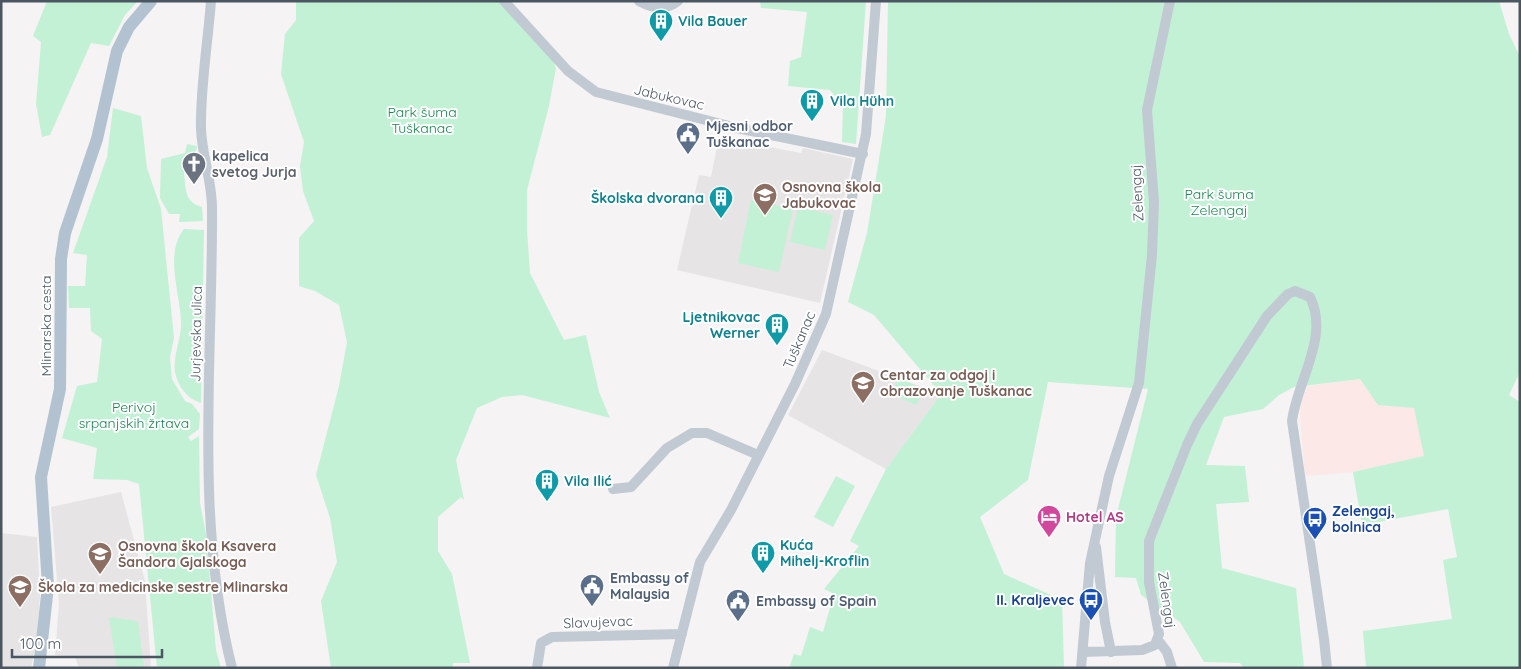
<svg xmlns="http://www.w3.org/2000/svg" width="1521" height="669" viewBox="0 0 1521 669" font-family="Quicksand,sans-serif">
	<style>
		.education { fill: #e6e4e5 }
		.medical { fill: #fce8e6 }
		.green { fill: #c3f1d5 }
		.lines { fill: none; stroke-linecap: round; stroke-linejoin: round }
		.minor { stroke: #c1cad2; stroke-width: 10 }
		.major { stroke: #b3c2d1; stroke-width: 12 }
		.labels { text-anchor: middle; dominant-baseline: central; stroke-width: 4; stroke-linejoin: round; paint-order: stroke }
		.culture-label { font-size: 14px; font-weight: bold; fill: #0d838f; stroke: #fff; text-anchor: start }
		.street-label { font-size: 14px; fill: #4a5661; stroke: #fff }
		.park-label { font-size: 14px; fill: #17864f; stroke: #fff }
		.service-label { font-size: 14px; font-weight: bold; fill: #4e5e75; stroke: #fff; text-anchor: start }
		.worship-label { font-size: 14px; font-weight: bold; fill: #5b616d; stroke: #fff; text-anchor: start }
		.education-label { font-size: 14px; font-weight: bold; fill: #785e54; stroke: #fff; text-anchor: start }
		.transit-label { font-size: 14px; font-weight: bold; fill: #164399; stroke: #fff; text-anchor: start }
		.hotel-label { font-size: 14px; font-weight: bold; fill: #b23c85; stroke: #fff; text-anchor: start }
	</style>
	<rect width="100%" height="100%" fill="#f5f3f3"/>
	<path class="education" d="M719,137L801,153L803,148L853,159L820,303L677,270L699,175L711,177Z
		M822,350L941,394L886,469L788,415Z
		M121,492L145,581L151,668H79L75,657L55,655L59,604L51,507Z
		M1,533L37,537L40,595L37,638L31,668H1Z"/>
	<path class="medical" d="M1360,379L1378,405L1414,407L1425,456L1353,472L1305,476L1300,416L1301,402L1308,386Z"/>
	<path class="green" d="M47,1H138L125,15L109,46L91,43L50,135L42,137L36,104L41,42L33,36Z
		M296,1H498L552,59L556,68L549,106L527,190V230L530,273L564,340L586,335L599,392L610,418L522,395L502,397L477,408L456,460L464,500L461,497L438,517V551L452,574L470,663H453V668H331L321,601L337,562L330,518L316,475L339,386L347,342L339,305L315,291L299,286V238L314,221L303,191L300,166L304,142L281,74L285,34L296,20Z
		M760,1H866L856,144L842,142L843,106L830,90L788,86L790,61L801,57L807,12L761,8Z
		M888,1H1499L1509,34L1520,57V372L1509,395L1520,402V668H1366L1363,631L1452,619L1443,560L1457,557L1448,509L1362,525L1353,472L1424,456L1414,408L1378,405L1360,379L1294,387L1279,395L1263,409L1224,417L1206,465L1245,466L1249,502L1216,504L1222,568L1296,588L1304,668H1244L1240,663L1204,662L1180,622L1141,595L1136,578L1115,577L1116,517L1148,389L1048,382L1028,480L980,517L1004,574L1062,600L1064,668H789L794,654L801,656L810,627L823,632L834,594L824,589L859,546L850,541L886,469L941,394L874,315L848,302L867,233L886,116Z
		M113,108L141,116L147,168L161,209L174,338L170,357L172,379L185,401L192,404L200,414L199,429L188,437L191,441L199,436L200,503L206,534L216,650L221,668H157L139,484L127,480L93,479L97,448L62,438L77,386L97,382L102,339L91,331L90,308H69L68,286H85L87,255L73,253L107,157Z
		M187,144L197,146L195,155L200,170L184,173C186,189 184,202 202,207L203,221L179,222L180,214H169L160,198L161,159L185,153Z
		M751,200L793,209L779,272L738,263Z
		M798,207L833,215L825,250L790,242Z
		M184,229L204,230L201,403C187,399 178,386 175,372C173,358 180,341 181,327C182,296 163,256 184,229Z
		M899,378L925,390L916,405L891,394Z
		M836,476L855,486L833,527L814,517Z
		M109,617L138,621L144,668H117Z"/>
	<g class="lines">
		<path class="minor" d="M211,1C208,41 200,90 201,129C202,156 212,181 212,208C213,360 194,518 232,668
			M504,1L568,71L596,92L737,128L863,154
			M639,1C652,8 666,11 678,1
			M613,489L631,487L667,448L692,433H707L758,455
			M1096,547L1105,622L1111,652
			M1158,640L1167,652L1172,668
			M1083,652L1142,650L1155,645L1159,634L1149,582V541L1187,445L1197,424L1267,316L1288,294L1295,291L1310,297C1330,337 1297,381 1292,421L1324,639L1327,668
			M537,668L541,643L552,637L682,634
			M673,668L700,562L731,510L795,384L826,314L866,134L876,1
			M1081,668L1090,563L1109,476L1139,383L1152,255L1154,202L1147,110L1170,1"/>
		<path class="major" d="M39,668L48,586L41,477L60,389L61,259L65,233L97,139L117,51L129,27L151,1"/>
	</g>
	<defs>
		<symbol id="building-pin" viewBox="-11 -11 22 30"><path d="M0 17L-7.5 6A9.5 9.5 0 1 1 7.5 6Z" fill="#0f9aa8" stroke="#fff"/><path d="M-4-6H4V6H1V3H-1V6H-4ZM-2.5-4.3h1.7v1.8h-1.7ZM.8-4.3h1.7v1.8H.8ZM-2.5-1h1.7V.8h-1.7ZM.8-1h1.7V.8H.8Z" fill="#fff"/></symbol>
		<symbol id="civic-pin" viewBox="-11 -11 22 30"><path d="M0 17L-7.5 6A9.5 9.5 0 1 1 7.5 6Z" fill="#5c6f8a" stroke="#fff"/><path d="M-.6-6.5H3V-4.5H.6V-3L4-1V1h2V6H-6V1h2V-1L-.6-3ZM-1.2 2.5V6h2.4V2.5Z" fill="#fff"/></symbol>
		<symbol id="church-pin" viewBox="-11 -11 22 30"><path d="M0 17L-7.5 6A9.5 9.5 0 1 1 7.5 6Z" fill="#6b7280" stroke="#fff"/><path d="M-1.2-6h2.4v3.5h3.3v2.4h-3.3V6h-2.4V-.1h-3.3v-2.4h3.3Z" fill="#fff"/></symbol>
		<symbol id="school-pin" viewBox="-11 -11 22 30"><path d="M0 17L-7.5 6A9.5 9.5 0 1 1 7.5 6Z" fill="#8d6e63" stroke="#fff"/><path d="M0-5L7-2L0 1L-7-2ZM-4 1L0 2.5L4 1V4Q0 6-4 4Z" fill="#fff"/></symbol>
		<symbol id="hotel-pin" viewBox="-11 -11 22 30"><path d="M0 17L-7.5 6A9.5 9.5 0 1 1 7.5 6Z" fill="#d1479c" stroke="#fff"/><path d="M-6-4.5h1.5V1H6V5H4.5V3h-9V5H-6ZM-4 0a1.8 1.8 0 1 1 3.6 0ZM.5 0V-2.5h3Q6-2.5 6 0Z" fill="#fff"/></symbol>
		<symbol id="bus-pin" viewBox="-11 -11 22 30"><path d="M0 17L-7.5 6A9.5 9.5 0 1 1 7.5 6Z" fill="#1a4fb4" stroke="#fff"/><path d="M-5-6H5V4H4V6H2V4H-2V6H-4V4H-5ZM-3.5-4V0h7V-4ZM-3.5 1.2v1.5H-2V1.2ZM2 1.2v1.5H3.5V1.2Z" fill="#fff"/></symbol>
	</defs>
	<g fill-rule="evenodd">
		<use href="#building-pin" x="647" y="7" width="28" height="38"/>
		<use href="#building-pin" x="798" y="87" width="28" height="38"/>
		<use href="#civic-pin" x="674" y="120" width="28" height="38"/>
		<use href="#church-pin" x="180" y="150" width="28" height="38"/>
		<use href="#school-pin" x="751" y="181" width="28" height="38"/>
		<use href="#building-pin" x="707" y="184" width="28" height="38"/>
		<use href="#building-pin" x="763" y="311" width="28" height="38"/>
		<use href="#school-pin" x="849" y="369" width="28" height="38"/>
		<use href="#building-pin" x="533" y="467" width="28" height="38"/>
		<use href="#hotel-pin" x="1035" y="503" width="28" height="38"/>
		<use href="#bus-pin" x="1301" y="505" width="28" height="38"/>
		<use href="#building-pin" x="749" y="539" width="28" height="38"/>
		<use href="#school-pin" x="86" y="540" width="28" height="38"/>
		<use href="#civic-pin" x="578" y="572" width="28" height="38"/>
		<use href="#school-pin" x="6" y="573" width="28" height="38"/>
		<use href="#bus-pin" x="1077" y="586" width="28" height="38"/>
		<use href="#civic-pin" x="724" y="587" width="28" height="38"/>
	</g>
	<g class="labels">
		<g class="culture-label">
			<text x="678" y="21">Vila Bauer</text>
			<text x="830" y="101">Vila Hühn</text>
			<text x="704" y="198" text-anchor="end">Školska dvorana</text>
			<text x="760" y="317" text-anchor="end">Ljetnikovac<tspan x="760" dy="16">Werner</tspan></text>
			<text x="564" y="481">Vila Ilić</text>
			<text x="780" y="545">Kuća<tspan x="780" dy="16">Mihelj-Kroflin</tspan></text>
		</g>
		<g class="street-label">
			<text transform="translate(669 97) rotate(13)">Jabukovac</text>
			<text transform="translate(1137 193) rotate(-93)">Zelengaj</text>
			<text transform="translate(46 326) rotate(-90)">Mlinarska cesta</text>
			<text transform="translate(196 334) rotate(-89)">Jurjevska ulica</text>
			<text transform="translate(799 340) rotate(-67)">Tuškanac</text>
			<text transform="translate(1167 600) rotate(82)">Zelengaj</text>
			<text transform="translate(598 622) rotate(-2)">Slavujevac</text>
		</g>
		<g class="park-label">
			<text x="422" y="112">Park šuma<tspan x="422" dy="16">Tuškanac</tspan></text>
			<text x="1219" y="194">Park šuma<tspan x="1219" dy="16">Zelengaj</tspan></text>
			<text x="134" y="407">Perivoj<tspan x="134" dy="16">srpanjskih žrtava</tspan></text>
		</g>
		<g class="service-label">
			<text x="706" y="126">Mjesni odbor<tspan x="706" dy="16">Tuškanac</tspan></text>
			<text x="610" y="578">Embassy of<tspan x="610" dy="16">Malaysia</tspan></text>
			<text x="756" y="601">Embassy of Spain</text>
		</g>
		<g class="worship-label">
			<text x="212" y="156">kapelica<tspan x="212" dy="16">svetog Jurja</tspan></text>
		</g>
		<g class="education-label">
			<text x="782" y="187">Osnovna škola<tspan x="782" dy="16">Jabukovac</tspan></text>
			<text x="880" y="375">Centar za odgoj i<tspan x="880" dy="16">obrazovanje Tuškanac</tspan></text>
			<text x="118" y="546">Osnovna škola Ksavera<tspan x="118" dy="16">Šandora Gjalskoga</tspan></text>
			<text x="38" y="587">Škola za medicinske sestre Mlinarska</text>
		</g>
		<g class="transit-label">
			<text x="1332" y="511">Zelengaj,<tspan x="1332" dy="16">bolnica</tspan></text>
			<text x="1074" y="600" text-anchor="end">II. Kraljevec</text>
		</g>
		<g class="hotel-label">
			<text x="1066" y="517">Hotel AS</text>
		</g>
	</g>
	<rect width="1521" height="669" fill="none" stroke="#4a5661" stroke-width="5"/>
	<path d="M12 649v8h150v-8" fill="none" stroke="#4a5661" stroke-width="2.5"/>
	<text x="20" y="649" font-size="15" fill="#4a5661" stroke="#ffffff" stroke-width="4" paint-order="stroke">100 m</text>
</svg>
